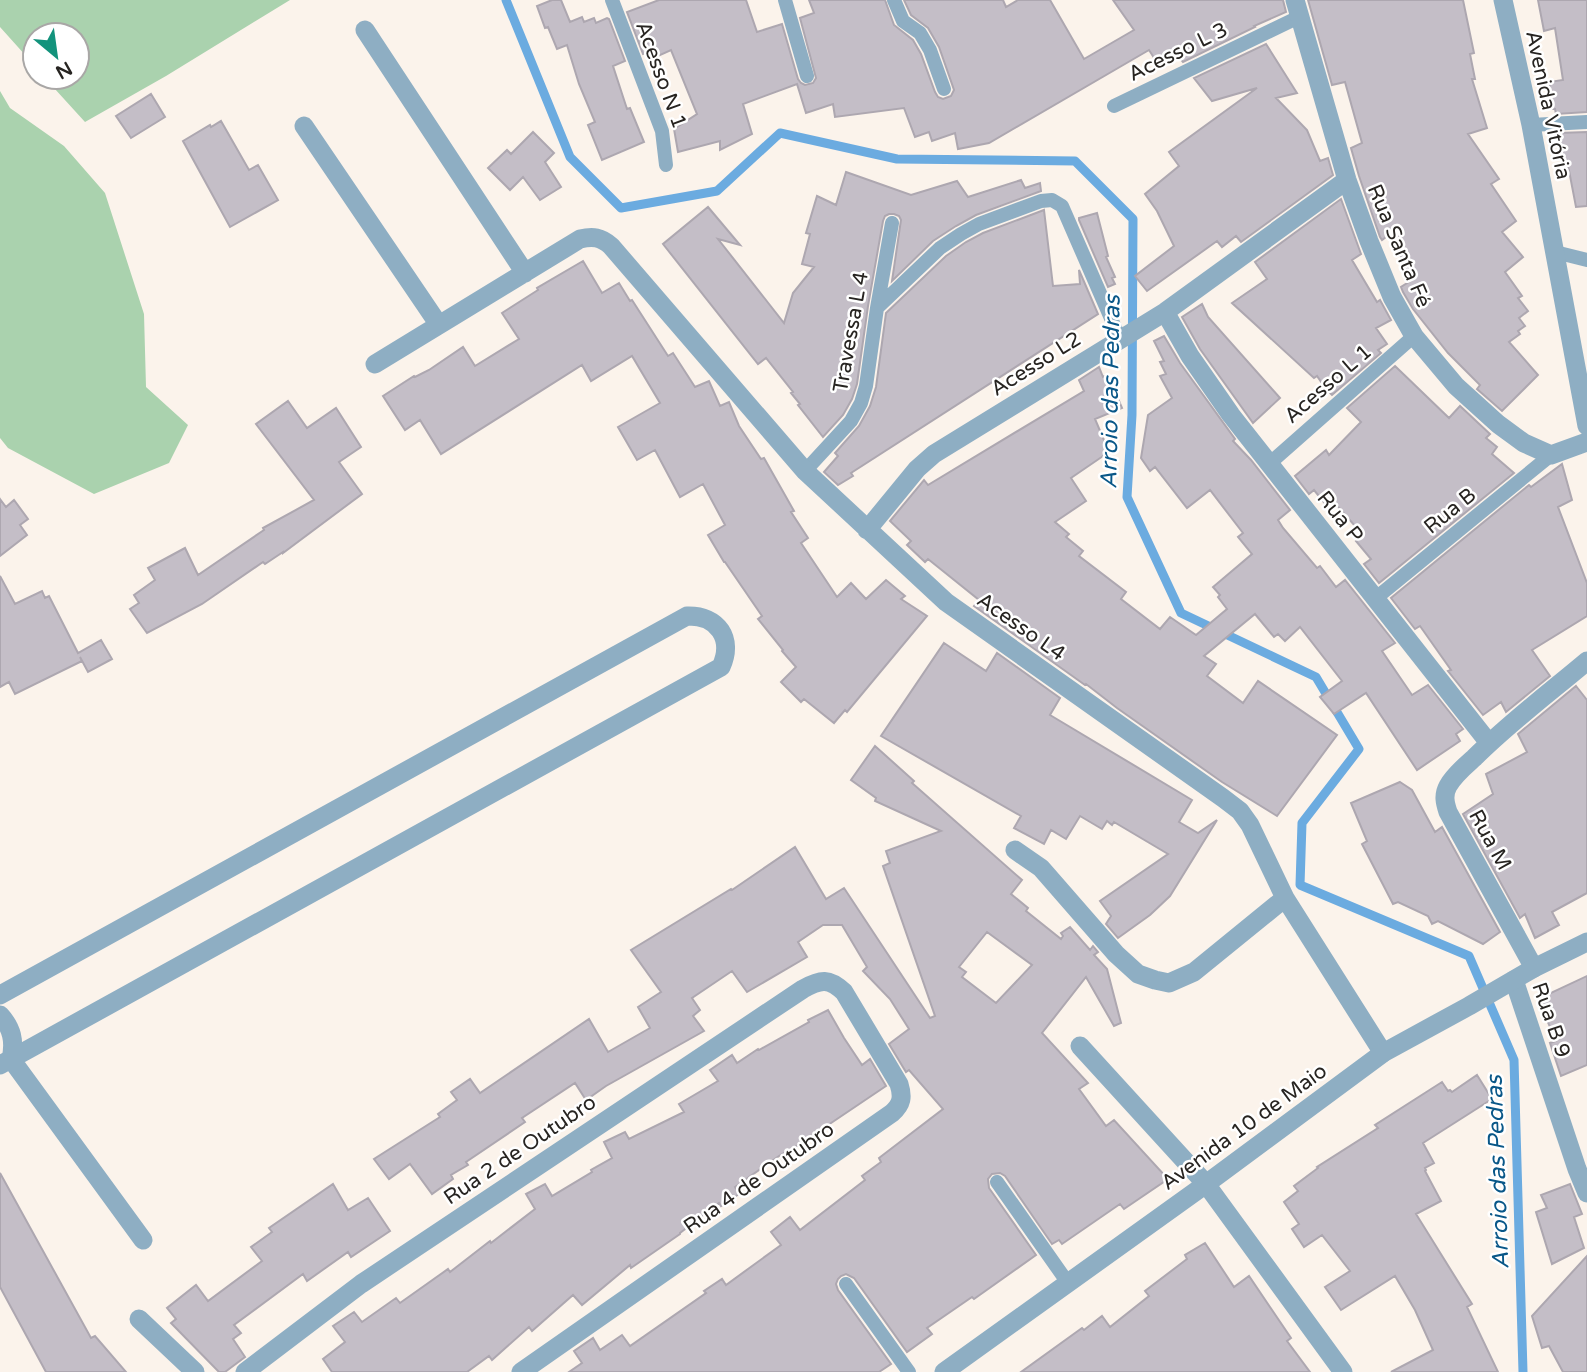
<svg xmlns="http://www.w3.org/2000/svg" width="1587" height="1372" viewBox="0 0 1587 1372" font-family="'Varela Round',sans-serif">
	<style>
		.green { fill: #aad2ae }
		.lines { fill: none; stroke-linecap: round; stroke-linejoin: round }
		.stream { stroke: #6babe0; stroke-width: 9 }
		.building { fill: #c4bec7; stroke: #ada7b0; stroke-width: 2; fill-rule: evenodd }
		.service { stroke: #8eaec3; stroke-width: 14 }
		.minor { stroke: #8eaec3; stroke-width: 19 }
		.tertiary { stroke: #8eaec3; stroke-width: 19 }
		.labels { text-anchor: middle; dominant-baseline: central; stroke-width: 5; stroke-linejoin: round; paint-order: stroke }
		.street-label { font-size: 21px; fill: #272421; stroke: #fff }
		.water-label { font-size: 23px; font-style: italic; fill: #095788; stroke: #fff }
	</style>
	<rect width="100%" height="100%" fill="#fbf3eb"/>
	<path class="green" d="M0,0H290L166,76L85,122L44,77H77V35H35V66L0,27Z
		M0,91L10,108L64,146L105,193L144,314L146,387L188,425L169,463L94,494L8,448L0,438Z"/>
	<g class="lines">
		<path class="stream" d="M506,0L570,157L621,208L717,191L780,133L897,159L1075,161L1133,219L1132,415L1127,497L1181,613L1316,677L1359,749L1302,823L1300,885L1469,956L1514,1060L1523,1372"/>
	</g>
	<path class="building" d="M552,0H561L570,22L582,17L584,22L594,18L596,23L607,18L609,19L625,61L613,66L627,109L630,108L644,142L602,160L588,125L595,122L579,84L567,45L557,49L548,27L545,28L537,6Z
		M659,0H746L757,32L782,24L798,79L801,83L805,85L813,83L816,78L800,18L814,13L809,0H885L894,25L913,40L921,54L935,92L938,97L943,99L951,96L954,90L939,47L928,28L911,15L904,0H1003L1006,7L1018,0H1050L1084,59L1134,30L1113,0H1283L1286,12L1254,26L1255,27L1183,62L1175,52L1158,64L1149,50L989,143L958,149L955,133L932,141L929,132L915,137L904,108L835,117L833,104L806,113L797,84L743,104L752,134L720,150V141L678,152L674,129L697,114L671,50L658,56L655,49L643,54L627,12Z
		M1308,0H1463L1474,53L1470,54L1475,79H1472L1487,128L1468,134L1499,179L1491,184L1516,221L1502,232L1523,257L1505,272L1522,296L1518,298L1528,311L1519,318L1525,326L1518,331L1520,334L1509,342L1538,375L1502,411L1477,389L1480,385L1448,353L1413,309L1403,292L1401,287L1412,280L1390,234L1382,240L1380,237L1359,176L1351,148L1362,143L1345,82L1332,85Z
		M1538,0H1587V112L1556,114L1555,109H1553L1549,82L1563,80L1555,28L1544,31Z
		M1266,44L1297,93L1276,98L1307,130L1320,161L1328,158L1333,175L1241,242L1236,236L1222,247L1217,241L1147,291L1135,276L1174,246L1157,211L1145,194L1179,166L1169,152L1257,88L1212,101L1194,78Z
		M151,94L165,117L131,138L116,116Z
		M221,121L249,170L258,165L278,200L230,227L183,141L210,125L211,127Z
		M533,132L554,153L545,162L561,187L540,200L523,177L510,190L488,168L507,150L511,154Z
		M1587,132V206L1576,207L1567,160L1564,161L1559,133Z
		M846,172L911,195L957,181L968,197L1021,180L1025,188L1040,183L1041,191L976,215L956,226L933,241L892,281L901,220L899,216L894,214H889L885,216L883,221L868,306L857,384L852,399L843,415L823,437L798,405L800,404L791,393L793,392L766,358L758,364L663,244L708,207L740,245L718,239L784,323L793,293L814,267L802,264L810,234L806,233L817,196L836,205Z
		M1341,199L1361,254L1352,260L1377,302L1380,300L1391,320L1376,328L1387,344L1378,350L1381,353L1332,395L1326,389L1317,376L1314,378L1232,303L1267,279L1255,262Z
		M1044,210L1053,286L1080,284L1079,270L1098,314L851,473L853,476L838,485L824,472L838,456L835,453L859,426L870,406L876,387L886,313L946,256L966,242L983,233Z
		M1097,213L1108,256L1106,257L1115,277L1112,278L1115,284L1108,287L1079,220V218Z
		M583,261L602,293L619,283L630,301L632,300L668,356L673,353L695,387L709,381L720,406L729,402L739,426L761,459L764,458L794,511L791,512L808,538L801,543L837,597L851,583L866,599L886,580L905,596L901,599L927,616L847,712L845,710L834,723L804,699L801,702L781,682L796,667L782,651L783,650L758,619L762,616L725,562H724L708,535L725,525L703,484L680,497L655,450L637,460L618,427L660,403L632,356L591,381L582,365L441,454L420,420L405,430L383,396L414,376L415,377L429,370L463,347L475,366L519,339L502,313L538,290L537,288Z
		M1202,304L1208,317L1280,398L1253,423L1200,349L1182,317Z
		M1164,336L1180,363L1235,439L1233,441L1251,460L1290,510L1278,520L1283,528L1317,568L1320,566L1336,587L1345,580L1395,643L1382,651L1412,695L1428,685L1463,729L1456,734L1460,741L1417,770L1366,693L1334,714L1320,697L1342,681L1300,627L1285,641L1278,634L1274,637L1255,614L1204,656L1216,664L1207,676L1243,703L1258,681L1337,735L1277,816L1222,782L1117,708L1086,684L1085,685L974,606L979,600L928,559L925,562L907,545L911,541L890,521L924,480L928,485L1084,391L1079,380L1099,367L1103,377L1108,375L1122,408L1095,419L1109,452L1071,478L1086,501L1055,522L1069,534L1066,537L1083,551L1079,556L1126,592L1121,599L1160,629L1170,617L1196,635L1227,609L1218,597L1220,595L1213,587L1252,554L1238,537L1243,533L1210,490L1187,508L1155,467L1150,471L1141,458L1148,415L1172,398L1160,376L1166,374L1160,362L1164,361L1154,341Z
		M1395,366L1449,418L1460,406L1490,434L1486,438L1497,447L1492,454L1514,473L1379,583L1364,564L1371,559L1356,541L1363,535L1333,501L1327,506L1314,490L1309,494L1295,476L1326,450L1329,455L1361,422L1347,408Z
		M288,401L307,428L336,408L361,447L339,462L362,494L283,553V552L265,564L263,562L202,604L147,633L130,609L139,603L134,595L155,580L148,568L185,548L198,575L264,530L263,528L314,500L256,424Z
		M1562,464L1572,500L1558,507L1587,583V616L1532,650L1550,676L1506,712L1501,702L1483,715L1448,671L1451,670L1420,626L1415,629L1391,598L1529,485L1531,487Z
		M0,499L6,507L14,500L28,519L20,525L27,535L0,556Z
		M0,576L15,604L42,591L45,598L49,596L78,653L101,640L112,659L88,672L80,657L82,661L15,694L9,682L0,687Z
		M944,643L986,671L997,653L1060,698L1050,715L1192,800L1179,822L1198,833L1217,820L1170,896L1150,915L1118,938L1106,924L1111,916L1100,901L1168,854L1114,822L1112,825L1107,821L1102,829L1080,816L1066,839L1051,830L1044,844L1014,828L1021,816L881,736Z
		M1576,686L1587,700V893L1552,912L1559,925L1535,938L1525,914L1520,918L1463,814L1493,794L1486,774L1527,752L1518,734Z
		M875,746L914,781L912,783L1022,880L1011,894L1028,908L1026,911L1061,939L1063,936L1061,933L1070,927L1090,950L1093,946L1098,952L1094,955L1107,969L1121,1023L1114,1026L1086,977L1042,1033L1088,1083L1079,1089L1106,1126L1114,1120L1168,1179L1124,1209L1120,1204L1062,1244L1059,1240L1052,1244L1005,1176L1000,1173L992,1174L988,1179L989,1188L1036,1255L974,1299L972,1297L927,1328L932,1334L907,1352L854,1278L846,1274L841,1276L838,1279L836,1284L838,1290L891,1364L879,1372H569L582,1363L574,1351L593,1338L600,1350L622,1335L630,1346L706,1293L704,1291L722,1279L726,1285L781,1245L771,1232L790,1217L800,1230L865,1180L862,1176L881,1162L879,1158L943,1109L909,1070L906,1072L889,1044L909,1029L890,999L863,971L867,967L842,925H823L798,942L807,957L747,992L732,971L692,998L700,1010L693,1016L704,1031L606,1086L586,1100L575,1083L522,1118L525,1122L466,1162L468,1165L451,1175L453,1179L432,1194L410,1164L389,1179L374,1159L440,1117L438,1114L457,1100L451,1092L470,1079L480,1093L589,1019L608,1052L650,1028L638,1007L661,992L631,950L731,889L732,890L795,847L826,899L844,888L930,1018L935,1016L883,866L890,863L886,851L941,831L875,801L876,798L851,780ZM987,932L1032,965L996,1003L962,977L966,972L959,967Z
		M1400,782L1412,790L1435,832L1442,827L1500,932L1483,944L1438,921L1432,924L1428,916L1398,902L1393,904L1362,844L1367,841L1351,803Z
		M1587,976V1065L1561,1076L1550,1043L1556,1041L1538,999Z
		M828,1010L844,1038L862,1065L870,1059L886,1086L785,1154L784,1153L779,1156L735,1187L739,1194L721,1206L719,1203L680,1233V1234L631,1268L630,1265L582,1305L573,1295L532,1331L529,1327L492,1360L489,1356L467,1372H332L323,1359L345,1342L333,1326L354,1312L362,1322L396,1298L400,1303L448,1269L450,1272L490,1241L491,1243L535,1209L526,1194L545,1184L552,1196L592,1172L591,1170L612,1158L604,1142L625,1132L629,1139L684,1112L679,1104L718,1081L710,1070L732,1055L737,1063L758,1049L759,1050L809,1022L808,1020Z
		M1477,1075L1492,1099L1423,1143L1434,1163L1425,1168L1426,1170L1425,1171L1441,1201L1416,1214L1472,1304L1467,1307L1498,1372H1391L1433,1350L1415,1310L1395,1276L1341,1310L1325,1287L1350,1271L1322,1235L1304,1247L1292,1229L1299,1224L1284,1202L1298,1191L1294,1186L1318,1168L1317,1167L1378,1128L1375,1125L1442,1082L1448,1091L1450,1090L1452,1092Z
		M0,1173L91,1338L95,1336L126,1372H46L0,1287Z
		M333,1184L348,1210L368,1198L390,1231L351,1257L348,1252L307,1281L303,1274L234,1325L241,1333L233,1339L245,1357L225,1372H219L171,1323L176,1319L167,1308L196,1285L208,1301L262,1261L251,1247L272,1232L269,1228Z
		M1570,1184L1582,1214L1574,1217L1584,1248L1552,1264L1536,1212L1547,1208L1541,1195Z
		M1205,1243L1234,1287L1249,1276L1291,1338L1287,1341L1310,1372H1021L1082,1328L1084,1330L1102,1316L1110,1327L1149,1296L1145,1291L1187,1259L1185,1255Z
		M1587,1256V1372H1563L1549,1346L1542,1348L1532,1316Z"/>
	<g class="lines">
		<path class="service" d="M612,0L662,131L666,165
			M785,0L807,76
			M894,0L903,21L920,33L930,50L944,89
			M1114,106L1299,17
			M1531,125L1587,122
			M1555,252L1587,260
			M877,308L940,248L961,234L979,224L1041,201L1052,200L1062,206L1120,339
			M1269,464L1414,336
			M805,471L851,421L861,403L866,386L877,308L892,223
			M1376,598L1551,455
			M997,1182L1068,1283
			M846,1284L909,1372"/>
		<path class="minor" d="M1295,0L1347,180L1369,241L1392,297L1414,336L1456,386L1498,424L1524,443L1551,455L1587,442
			M365,30L525,273
			M304,126L439,325
			M1165,312L1190,356L1231,415L1489,743
			M375,364L580,239C593,236 601,237 611,246L805,471L946,602L1223,798L1240,811L1250,825L1285,898L1383,1053
			M867,530L917,469L934,454L1165,312L1347,180
			M1015,850L1041,868L1116,954L1138,974L1155,980L1169,983L1194,972L1285,898
			M1534,968L1448,812C1445,803 1443,795 1448,786C1454,775 1465,766 1474,758C1509,723 1549,693 1587,661
			M1514,980L1577,1169L1587,1193
			M0,995L687,616C718,615 734,639 721,667L0,1065
			M0,1015C12,1028 15,1041 11,1059L143,1240
			M1080,1046L1206,1184
			M139,1319L195,1372
			M245,1372L361,1284L803,989C821,979 829,978 844,992L899,1084C903,1097 902,1104 892,1113L521,1372"/>
		<path class="tertiary" d="M1503,0L1531,125L1587,426
			M1206,1184L1343,1372
			M944,1372L1206,1184L1383,1053L1469,1006L1534,968L1587,942"/>
	</g>
	<g class="labels">
		<g class="street-label">
			<text transform="translate(1178 52) rotate(-26)">Acesso L 3</text>
			<text transform="translate(661 75) rotate(70)">Acesso N 1</text>
			<text transform="translate(1548 105) rotate(78)">Avenida Vitória</text>
			<text transform="translate(1399 246) rotate(67)">Rua Santa Fé</text>
			<text transform="translate(851 332) rotate(-80)">Travessa L 4</text>
			<text transform="translate(1036 364) rotate(-32)">Acesso L2</text>
			<text transform="translate(1328 384) rotate(-41)">Acesso L 1</text>
			<text transform="translate(1450 511) rotate(-39)">Rua B</text>
			<text transform="translate(1340 517) rotate(51)">Rua P</text>
			<text transform="translate(1021 627) rotate(35)">Acesso L4</text>
			<text transform="translate(1490 840) rotate(61)">Rua M</text>
			<text transform="translate(1551 1020) rotate(71)">Rua B 9</text>
			<text transform="translate(1244 1127) rotate(-36)">Avenida 10 de Maio</text>
			<text transform="translate(520 1150) rotate(-34)">Rua 2 de Outubro</text>
			<text transform="translate(759 1178) rotate(-35)">Rua 4 de Outubro</text>
		</g>
		<g class="water-label">
			<text transform="translate(1111 392) rotate(-89)">Arroio das Pedras</text>
			<text transform="translate(1498 1172) rotate(-92)">Arroio das Pedras</text>
		</g>
	</g>
	<g transform="translate(56 56) rotate(151)"><circle r="33" fill="#ffffff" stroke="#a9a7a6" stroke-width="2"/>
	<path d="M0-5L12 26L0 18L-12 26Z" fill="#13937c"/>
	<text y="-10" font-size="19" font-weight="bold" text-anchor="middle" fill="#272421">N</text>
	</g>
</svg>
